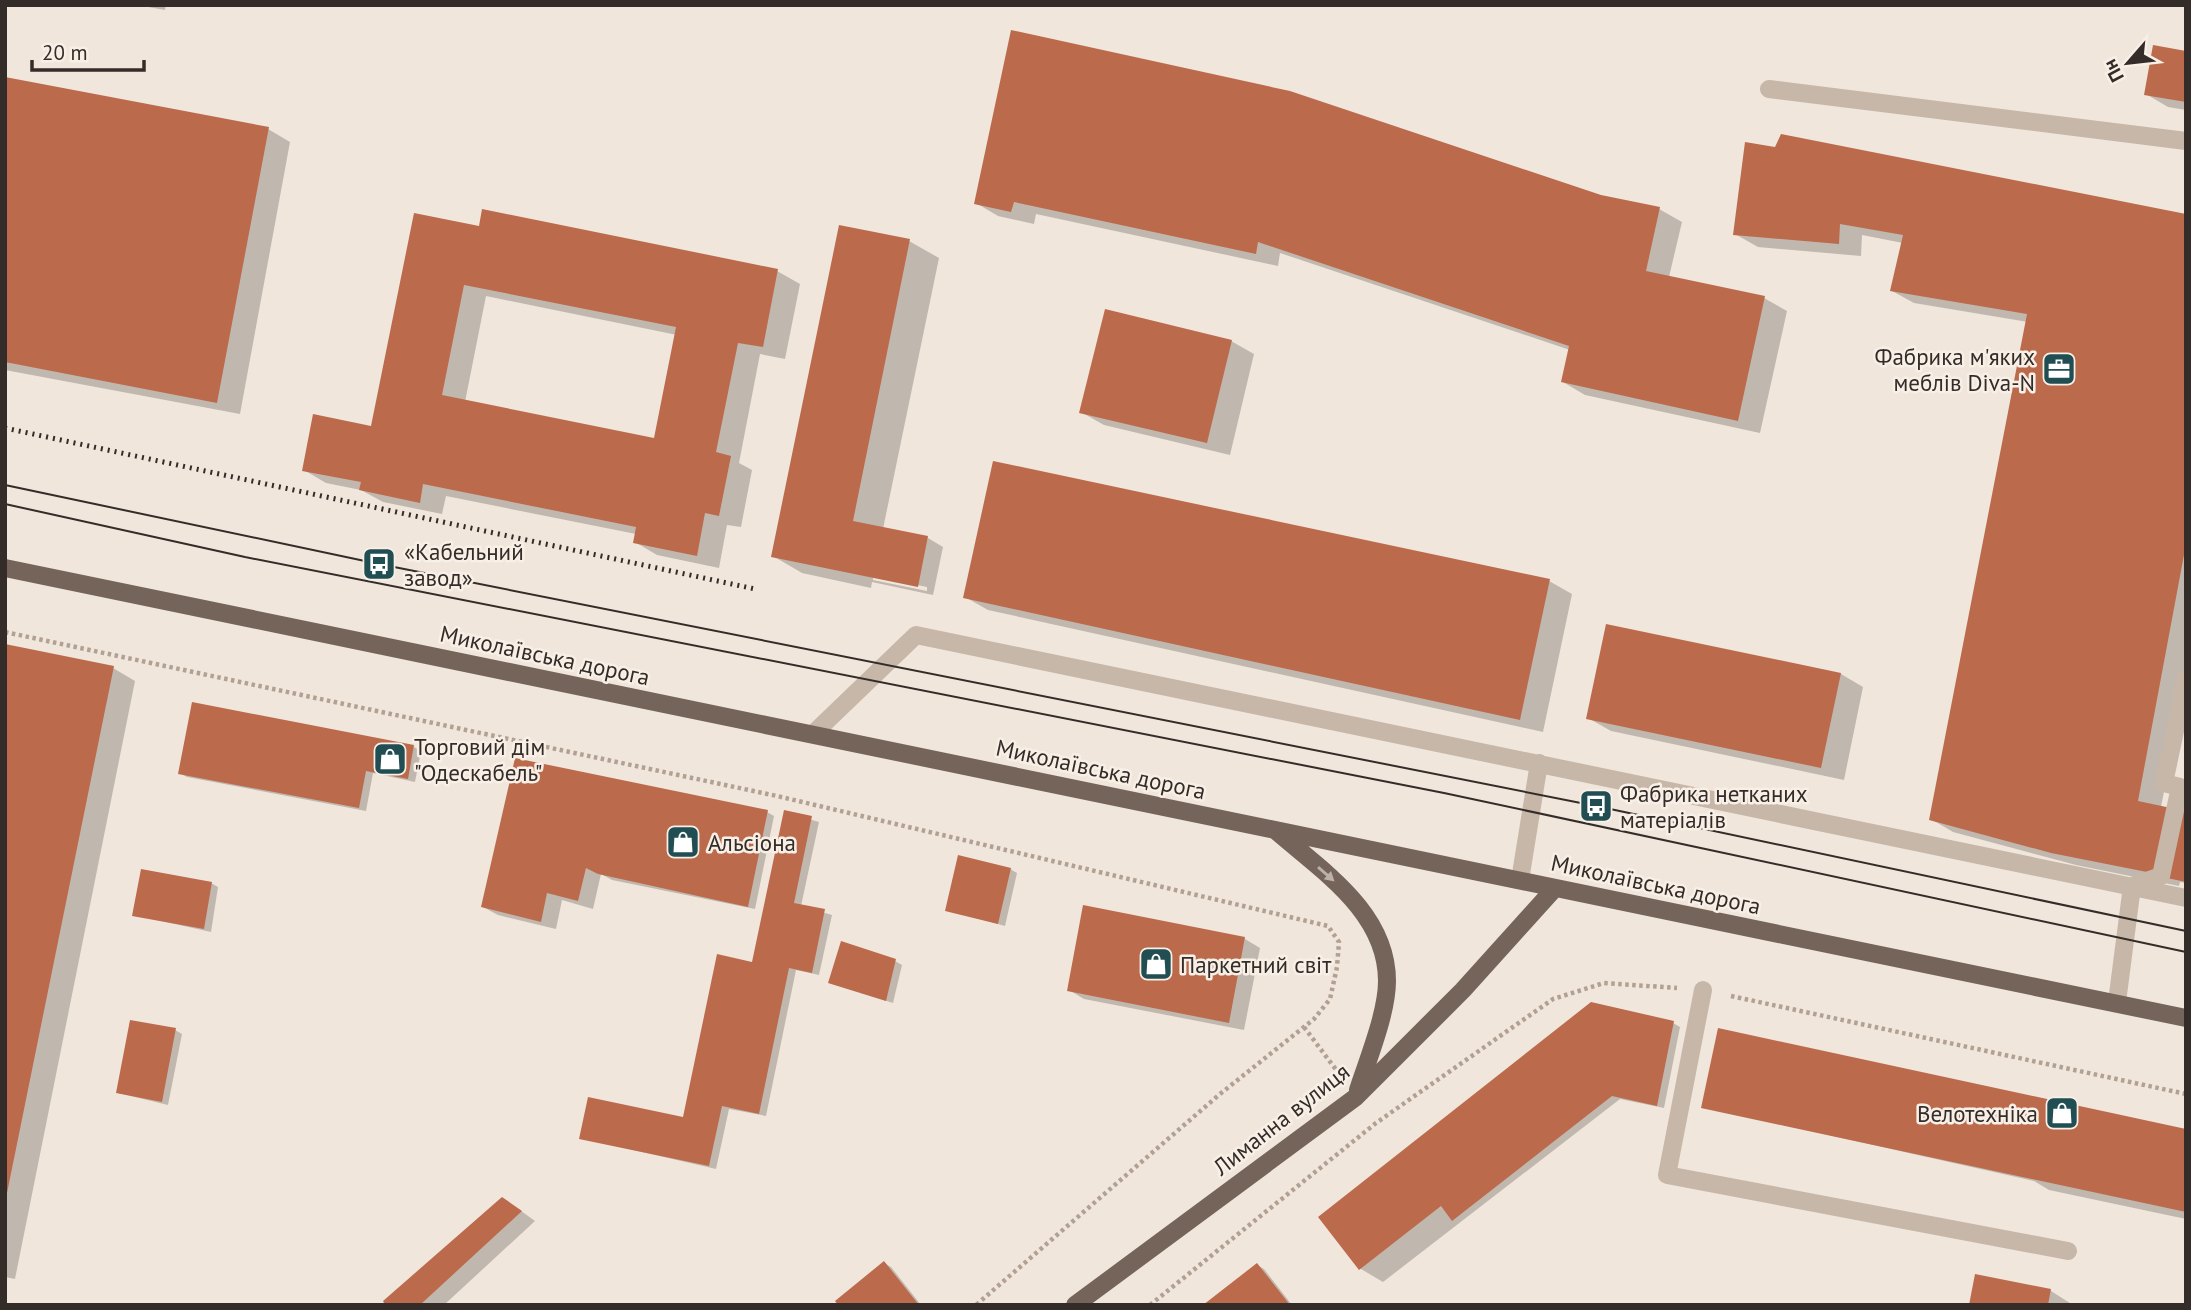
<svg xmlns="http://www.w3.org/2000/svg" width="2191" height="1310" viewBox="0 0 2191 1310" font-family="'PT Sans',sans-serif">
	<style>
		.shadow { fill: #0003; fill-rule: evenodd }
		.building { fill: #bc6a4c; fill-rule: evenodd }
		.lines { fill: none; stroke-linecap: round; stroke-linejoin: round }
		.path { stroke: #b2a192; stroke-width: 4.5; stroke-dasharray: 3.5 3.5; stroke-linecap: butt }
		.minor { stroke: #c7b7a8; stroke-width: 18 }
		.major { stroke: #75645a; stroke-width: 18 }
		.tram { stroke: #342c28; stroke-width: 2 }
		.rail { stroke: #342c28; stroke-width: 5; stroke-dasharray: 2 5; stroke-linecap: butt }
		.oneway { fill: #bdb1a8 }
		.labels { text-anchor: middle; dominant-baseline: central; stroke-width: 5; stroke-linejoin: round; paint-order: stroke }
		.poi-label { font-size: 23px; fill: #342c28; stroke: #f8f0e7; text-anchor: start }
		.street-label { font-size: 23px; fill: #342c28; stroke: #f8f0e7 }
	</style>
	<rect width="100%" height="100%" fill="#f0e6db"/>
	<path class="shadow" d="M137,5H166L165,10Z
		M1012,32L1601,196L1659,209L1682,222L1669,277L1764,298L1787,311L1760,433L1585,395L1563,382L1570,350L1280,253L1278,266L1036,214L1034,224L998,216L976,203Z
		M2186,53V110L2168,107L2146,94Z
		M5,79L268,129L290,142L240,414L5,370Z
		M1746,144L2186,216V679L2161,807L2186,813V883L2180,882L2179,886L2076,865L1953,832L1931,819L2028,322L1914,303L1892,291L1903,243L1862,235L1861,256L1758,247L1735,234Z
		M480,228L777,271L800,284L785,359L760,354L739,463L752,470L741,527L727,525L719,568L657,555L635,542L636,534L446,496L442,514L383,502L361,490L326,483L304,470L373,428ZM486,296L677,335L655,440L465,402Z
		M909,241L939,258L883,529L928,538L943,547L933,595L872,582L871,588L802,573L773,556ZM873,576L927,587V591L873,580Z
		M1231,341L1254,354L1230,455L1104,425L1081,412Z
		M1549,581L1572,594L1543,732L988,610L965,597Z
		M1607,626L1841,674L1863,687L1844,780L1611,731L1588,718Z
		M5,646L113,668L135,681L15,1279L5,1277Z
		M193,704L414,747L421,751L415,782L373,773L366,811L187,777L180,773Z
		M516,760L767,812L774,816L755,909L612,880L601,874L593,909L562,900L556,929L498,915L483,907Z
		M785,812L819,822L801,906L832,915L819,975L796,970L766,1116L729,1109L716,1169L581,1138L684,1119L753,964Z
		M1010,869L1017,873L1005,926L947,910Z
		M211,883L218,887L211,932L134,915Z
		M1085,907L1245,939L1260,948L1244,1030L1084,999L1069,990Z
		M895,961L902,965L893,1003L830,983Z
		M1673,1023L1680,1027L1664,1108L1620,1099L1383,1282L1361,1269L1320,1218Z
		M175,1030L182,1034L168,1105L118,1093Z
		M1703,1107L2186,1130V1219L2049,1190L2034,1181Z
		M517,1208L535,1221L444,1305H387Z
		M884,1263L891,1267L921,1305H841Z
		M1257,1265L1264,1269L1292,1305H1206Z
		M1976,1277L2051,1291L2073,1305H1971Z"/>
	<path class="building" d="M1011,30L1290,91L1601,195L1660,207L1646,271L1765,296L1738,421L1561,382L1569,346L1258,242L1256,254L1014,202L1011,212L974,204Z
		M2153,45L2186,51V102L2144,95Z
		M5,77L269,127L217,403L5,362Z
		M1781,134L2186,214V544L2138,801L2171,808L2157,874L2051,853L1929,820L2027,314L1890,291L1903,235L1840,224L1839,244L1733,235L1745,142L1775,147Z
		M482,209L778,269L763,347L738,343L716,452L731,456L719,516L705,513L697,556L633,543L636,527L423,484L420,503L359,490L361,482L302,471L313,414L371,426L414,213L479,226ZM464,285L676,327L654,438L442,395Z
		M839,225L910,239L853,521L928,536L918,587L771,557Z
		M1105,309L1232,340L1207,443L1079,413Z
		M993,461L1550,579L1520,720L963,598Z
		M1606,624L1841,673L1821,768L1586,719Z
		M5,644L114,666L6,1198H5Z
		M192,702L414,745L408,779L366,771L359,808L178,774Z
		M515,758L768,810L748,907L598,874L586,868L578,901L547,893L541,922L481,907Z
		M2186,794V882L2167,878Z
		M784,810L812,816L794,903L825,909L812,973L789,968L759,1114L722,1106L709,1166L579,1139L588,1097L683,1117L717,954L752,962Z
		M958,855L1011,868L998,924L945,911Z
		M141,869L212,882L204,929L132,916Z
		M1083,905L1245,937L1229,1023L1067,991Z
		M841,941L896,959L886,1001L828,983Z
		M1591,1002L1674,1021L1657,1106L1612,1096L1452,1221L1441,1206L1359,1270L1318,1217Z
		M130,1020L176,1028L162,1102L116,1093Z
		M1718,1028L2186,1129V1212L1701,1108Z
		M502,1197L522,1211L420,1305H385L383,1301Z
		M884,1261L919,1305H838L835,1301Z
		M1257,1263L1290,1305H1203Z
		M1975,1274L2051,1289L2048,1305H1969Z"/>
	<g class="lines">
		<path class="path" d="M5,632L777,796L1328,926L1339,942L1337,967L1330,999L1314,1019L1220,1094L976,1305
			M1731,996L2186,1094
			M1304,1027L1337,1071
			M1150,1305L1376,1123L1553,999L1604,983L1677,988"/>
		<path class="minor" d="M1769,89L2186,141
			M813,734L916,635L2186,898
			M1520,880L1539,763
			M1703,990L1667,1175L2068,1251
			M2117,1002L2132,886L2161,876L2180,787L2164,783L2186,679"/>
		<path class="major" d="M5,568L2186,1018
			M1275,830C1322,871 1387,912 1387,981C1387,1013 1368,1059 1358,1090
			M1075,1305L1356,1097L1463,990L1555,888"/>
		<path class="tram" d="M5,485L379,564L1596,806L2186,931
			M5,504L245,557L1444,793L2186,952"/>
		<path class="rail" d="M5,428L755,589"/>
	</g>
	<defs><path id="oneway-solid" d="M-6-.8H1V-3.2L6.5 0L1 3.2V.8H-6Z" transform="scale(1.75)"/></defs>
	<use class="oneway" href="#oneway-solid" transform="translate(1326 874) rotate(41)"/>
	<defs>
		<symbol id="office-square" viewBox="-11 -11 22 22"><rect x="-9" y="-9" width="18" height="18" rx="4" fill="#214e52" stroke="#f8f0e7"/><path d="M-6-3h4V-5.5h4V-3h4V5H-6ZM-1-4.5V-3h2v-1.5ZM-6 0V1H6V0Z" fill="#fff"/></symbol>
		<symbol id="bus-square" viewBox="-11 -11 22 22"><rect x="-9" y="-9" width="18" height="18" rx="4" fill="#214e52" stroke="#f8f0e7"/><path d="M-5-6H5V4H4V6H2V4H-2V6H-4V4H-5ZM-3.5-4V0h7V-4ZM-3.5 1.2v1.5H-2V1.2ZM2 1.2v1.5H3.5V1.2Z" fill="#fff"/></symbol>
		<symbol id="shop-square" viewBox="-11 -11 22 22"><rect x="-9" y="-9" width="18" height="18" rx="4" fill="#214e52" stroke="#f8f0e7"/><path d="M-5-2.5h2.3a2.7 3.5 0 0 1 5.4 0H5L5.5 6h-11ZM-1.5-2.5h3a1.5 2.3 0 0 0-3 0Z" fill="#fff"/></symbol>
	</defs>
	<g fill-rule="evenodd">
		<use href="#office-square" x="2040" y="350" width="38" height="38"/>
		<use href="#bus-square" x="360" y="545" width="38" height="38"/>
		<use href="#shop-square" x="371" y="740" width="38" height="38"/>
		<use href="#bus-square" x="1577" y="787" width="38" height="38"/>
		<use href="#shop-square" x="664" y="823" width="38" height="38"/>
		<use href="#shop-square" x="1137" y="945" width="38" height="38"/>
		<use href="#shop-square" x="2043" y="1094" width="38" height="38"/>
	</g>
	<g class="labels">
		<g class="poi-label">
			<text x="2035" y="356" text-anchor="end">Фабрика м'яких<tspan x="2035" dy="26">меблів Diva-N</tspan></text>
			<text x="404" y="551">«Кабельний<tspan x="404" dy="26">завод»</tspan></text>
			<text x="414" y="746">Торговий дім<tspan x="414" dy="26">"Одескабель"</tspan></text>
			<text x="1620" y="793">Фабрика нетканих<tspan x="1620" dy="26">матеріалів</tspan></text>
			<text x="708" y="842">Альсіона</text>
			<text x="1180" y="964">Паркетний світ</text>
			<text x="2038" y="1113" text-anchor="end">Велотехніка</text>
		</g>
		<g class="street-label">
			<text transform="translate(545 655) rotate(12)">Миколаївська дорога</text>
			<text transform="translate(1101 769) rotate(12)">Миколаївська дорога</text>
			<text transform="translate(1656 884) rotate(12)">Миколаївська дорога</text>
			<text transform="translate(1281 1119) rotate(-38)">Лиманна вулиця</text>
		</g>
	</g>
	<rect width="2191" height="1310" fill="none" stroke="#342c28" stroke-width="14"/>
	<g transform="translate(2128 63) rotate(242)" stroke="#f8f0e7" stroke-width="5" paint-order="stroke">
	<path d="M0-5L12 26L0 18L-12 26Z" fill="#342c28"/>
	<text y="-10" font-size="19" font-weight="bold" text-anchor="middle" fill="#342c28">Пн</text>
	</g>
	<path d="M32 60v10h112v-10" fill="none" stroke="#342c28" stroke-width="3.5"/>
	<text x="42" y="60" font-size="21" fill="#342c28" stroke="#f8f0e7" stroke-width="5" paint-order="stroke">20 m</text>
</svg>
